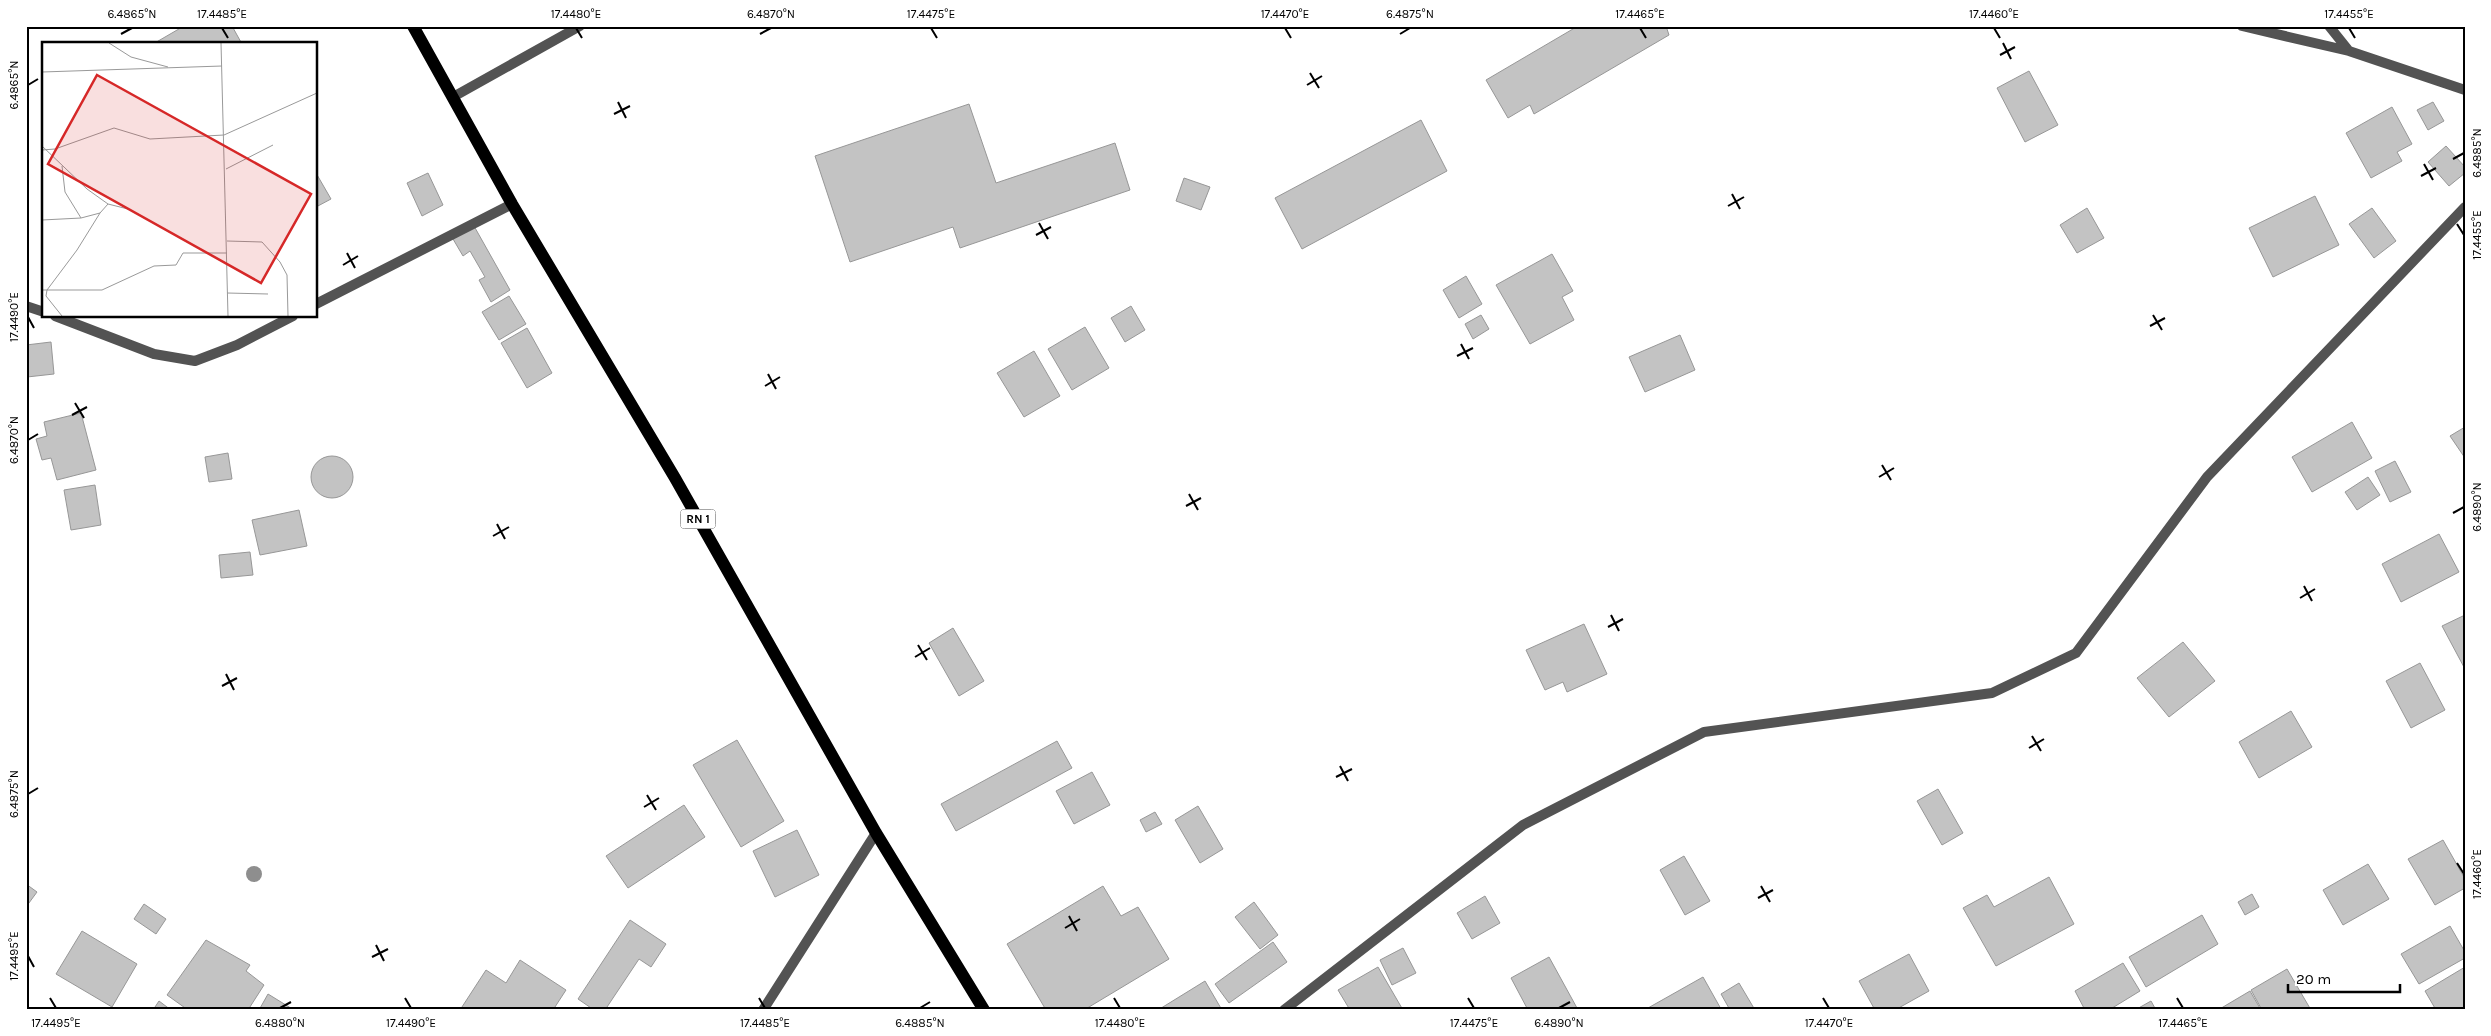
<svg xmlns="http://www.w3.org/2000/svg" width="2491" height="1036" viewBox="0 0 2491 1036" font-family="Karla,sans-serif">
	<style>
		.building { fill: #c3c3c3; stroke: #979797 }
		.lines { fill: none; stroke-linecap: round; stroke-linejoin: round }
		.lane { stroke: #535353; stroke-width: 10 }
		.street { stroke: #535353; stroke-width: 10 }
		.primary { stroke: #000; stroke-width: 12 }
		.tree { fill: #8e8e8e }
		.ticks { fill: none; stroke: #000; stroke-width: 2 }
		.labels { text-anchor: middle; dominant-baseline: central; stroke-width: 4; stroke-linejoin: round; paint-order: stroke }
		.shield { fill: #fff; stroke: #4c4c4c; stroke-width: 1 }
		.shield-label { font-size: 12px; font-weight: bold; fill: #000 }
		.inset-road { fill: none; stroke: #999; stroke-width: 1 }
		.view { fill: #d62828; fill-opacity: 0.15; stroke: #d62828; stroke-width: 2.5 }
		.inset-edge { fill: none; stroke: #000; stroke-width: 2.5 }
		.neatline { fill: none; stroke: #000; stroke-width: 2 }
		.ticks-label { font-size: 12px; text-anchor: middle; fill: #000 }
	</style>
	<rect width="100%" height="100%" fill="#fff"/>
	<path class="building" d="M184,26H232L242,44H153Z
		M1578,26H1666L1669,35L1534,114L1530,105L1508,118L1486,80Z
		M2029,71L2058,125L2025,142L1997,88Z
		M2433,102L2444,121L2428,130L2417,110Z
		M969,104L996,183L1115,143L1130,190L960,248L953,227L850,262L815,156Z
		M2392,107L2412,144L2397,152L2402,161L2371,178L2346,133Z
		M1421,120L1447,171L1302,249L1275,198Z
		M2446,146L2465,167V173L2449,186L2428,162Z
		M316,173L331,199L316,207Z
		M428,173L443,205L422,216L407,183Z
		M1184,178L1210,187L1201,210L1176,201Z
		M2315,196L2339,245L2273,277L2249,228Z
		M2087,208L2104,238L2077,253L2060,225Z
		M2372,208L2396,241L2374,258L2349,224Z
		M474,226L510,290L491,302L479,280L485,277L470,251L463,256L453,239Z
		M1552,254L1573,291L1562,297L1574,320L1530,344L1496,285Z
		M1466,276L1482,304L1459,318L1443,290Z
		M509,296L526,324L499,340L482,312Z
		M1131,306L1145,330L1125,342L1111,318Z
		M1481,315L1489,329L1473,339L1465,324Z
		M1085,327L1109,368L1072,390L1048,349Z
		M527,328L552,373L527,388L501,343Z
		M1680,335L1695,370L1645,392L1629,357Z
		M51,342L54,374L27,377L26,345Z
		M1034,351L1060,396L1024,417L997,373Z
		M81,413L96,470L57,480L51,458L42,460L36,439L47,436L44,422Z
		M2352,422L2372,458L2312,492L2292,457Z
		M2465,427V458L2450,436Z
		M228,453L232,479L209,482L205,457Z
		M311 477a21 21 0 1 1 42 0a21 21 0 1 1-42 0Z
		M2395,461L2411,492L2390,502L2375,471Z
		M2368,477L2380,495L2357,510L2345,492Z
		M95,485L101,525L71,530L64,490Z
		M299,510L307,546L260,555L252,520Z
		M2439,534L2459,572L2401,602L2382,564Z
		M250,552L253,575L221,578L219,555Z
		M2465,615V669L2442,626Z
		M1584,624L1607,674L1567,692L1563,682L1545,690L1526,650Z
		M953,628L984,681L959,696L929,643Z
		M2183,642L2215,681L2169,717L2137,678Z
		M2420,663L2445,710L2411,728L2386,681Z
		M2291,711L2312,747L2259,778L2239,742Z
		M737,740L784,821L741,847L693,765Z
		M1057,741L1072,768L956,831L941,804Z
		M1092,772L1110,805L1074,824L1056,791Z
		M1938,789L1963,833L1942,845L1917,801Z
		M684,805L705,837L628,888L606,856Z
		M1198,806L1223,849L1200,863L1175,820Z
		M1155,812L1162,824L1146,832L1140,820Z
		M797,830L819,875L775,897L753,851Z
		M2443,840L2465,879V888L2435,905L2408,859Z
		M1684,856L1710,901L1685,915L1660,870Z
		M2368,864L2389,899L2343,925L2323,890Z
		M2049,877L2074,924L1996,966L1963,908L1987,895L1994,907Z
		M26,884L37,892L26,907Z
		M1103,886L1121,916L1138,907L1169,959L1084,1010H1046L1007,944Z
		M2252,894L2259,907L2245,915L2238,902Z
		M1485,896L1500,923L1472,939L1457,913Z
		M1254,902L1278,935L1260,949L1235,917Z
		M144,904L166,919L156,934L134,919Z
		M2202,915L2218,944L2146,987L2129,957Z
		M630,920L666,944L651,967L639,959L605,1010H594L578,999Z
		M2450,926L2465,952V958L2419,984L2401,954Z
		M82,931L137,964L112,1007L56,974Z
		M206,940L250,965L246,971L264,985L248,1010H188L167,995Z
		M1273,942L1287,962L1229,1003L1215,984Z
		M1403,948L1416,973L1392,985L1380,960Z
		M1909,954L1929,991L1895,1010H1875L1859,981Z
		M1549,957L1577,1008L1573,1010H1528L1511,978Z
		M520,960L566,990L553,1010H460L486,970L506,983Z
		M2123,963L2140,991L2109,1010H2085L2075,991Z
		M1378,967L1403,1010H1350L1338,990Z
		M2465,967V1010H2436L2425,991Z
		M2287,969L2311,1010H2262L2251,990Z
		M1703,977L1721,1009L1649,1010L1648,1008Z
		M1205,981L1222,1010H1158Z
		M1739,983L1755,1010H1730L1721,994Z
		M2250,991L2261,1010H2218Z
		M268,994L294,1010H259Z
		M159,1001L171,1010H153Z
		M2151,1001L2156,1010H2135Z"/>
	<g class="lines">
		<path class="lane" d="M453,97L580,26
			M316,304L512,204
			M26,306L44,312
			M55,316L154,354L195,361L237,345L293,316"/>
		<path class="street" d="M2242,26L2349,51L2465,90
			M2329,26L2349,51
			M763,1010L876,833
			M1284,1010L1523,825L1704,732L1992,693L2076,653L2207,477L2465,207"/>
		<path class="primary" d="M413,26L512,204L675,478L876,833L984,1010"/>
	</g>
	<circle class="tree" cx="254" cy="874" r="8"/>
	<path class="ticks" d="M222,28L228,38M576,28L582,38M931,28L937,38M1285,28L1291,38M1640,28L1646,38M1994,28L2000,38M2349,28L2355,38M121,34L132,28M760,34L771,28M1400,34L1410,28M2003,43L2011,59M2000,55L2015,47M1310,73L1319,88M28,85L38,79M1307,85L1322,76M618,102L626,118M614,114L630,106M2453,159L2464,153M2424,164L2433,180M2421,176L2436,168M1732,194L1740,209M1728,206L1744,197M1039,223L1048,239M2457,224L2464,235M1036,235L1051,227M347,253L355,268M343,265L358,256M2153,315L2162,330M28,317L34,328M2150,326L2165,318M1461,344L1469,359M1457,356L1473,348M768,374L776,389M765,386L780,377M75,403L84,418M72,415L87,407M28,440L38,434M1882,465L1891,480M1879,477L1894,468M1189,494L1198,510M1186,506L1201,498M2453,513L2464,507M497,524L505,539M493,536L509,527M2304,586L2312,601M2300,598L2315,589M1611,615L1619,631M1608,627L1623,619M918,645L927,660M915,657L930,648M226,674L234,690M222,686L237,678M2032,736L2041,751M2029,748L2044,739M1340,766L1348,781M1336,777L1352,769M28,794L38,788M647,795L656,810M644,807L659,798M2457,863L2464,874M1761,886L1770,902M1758,898L1773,890M1069,916L1077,931M1065,928L1080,919M376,945L384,961M28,956L34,967M372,957L388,949M50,998L56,1008M405,998L411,1008M759,998L765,1008M1114,998L1120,1008M1468,998L1474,1008M1823,998L1829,1008M2177,998L2183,1008M280,1008L291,1002M920,1008L930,1002M1559,1008L1570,1002"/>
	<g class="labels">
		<rect class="shield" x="680.5" y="509.5" width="35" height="19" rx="4"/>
		<g class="shield-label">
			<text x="698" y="519">RN 1</text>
		</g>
	</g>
	<g transform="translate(42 42)">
		<rect width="275" height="275" fill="#fff"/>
		<path class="inset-road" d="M67,1L89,15L126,25M179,1L186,274M0,30L180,24M0,104L45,147L66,162L86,167M0,108L13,107L72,86L108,97L182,93L275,51M20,124L23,150L39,176M184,127L231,103M0,178L39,176L58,171L66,162M185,199L220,200L238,220L245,233L246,274M0,248H60L112,224L134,223L141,211H185M185,251L226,252M20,274L4,254L5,248L35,208L58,171"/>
		<path class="view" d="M55,33L269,152L219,241L6,122Z"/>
		<rect width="275" height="275" class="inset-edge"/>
	</g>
	<rect width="2491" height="1036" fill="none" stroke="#ffffff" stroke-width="55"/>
	<path d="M2288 984v8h112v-8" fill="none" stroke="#000000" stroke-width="2.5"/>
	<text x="2296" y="984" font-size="15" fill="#000000" stroke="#ffffff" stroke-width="4" paint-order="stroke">20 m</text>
	<rect x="28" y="28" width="2436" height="980" class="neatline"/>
	<g class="ticks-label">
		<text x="132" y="18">6.4865°N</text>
		<text x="222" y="18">17.4485°E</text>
		<text x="576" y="18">17.4480°E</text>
		<text x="771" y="18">6.4870°N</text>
		<text x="931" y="18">17.4475°E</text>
		<text x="1285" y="18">17.4470°E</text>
		<text x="1410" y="18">6.4875°N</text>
		<text x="1640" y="18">17.4465°E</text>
		<text x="1994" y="18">17.4460°E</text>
		<text x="2349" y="18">17.4455°E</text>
		<text transform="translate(14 85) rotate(-90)" y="4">6.4865°N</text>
		<text transform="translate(2477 153) rotate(-90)" y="4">6.4885°N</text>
		<text transform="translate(2477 235) rotate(-90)" y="4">17.4455°E</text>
		<text transform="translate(14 317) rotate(-90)" y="4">17.4490°E</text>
		<text transform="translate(14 440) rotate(-90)" y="4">6.4870°N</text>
		<text transform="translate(2477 507) rotate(-90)" y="4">6.4890°N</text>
		<text transform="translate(14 794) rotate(-90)" y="4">6.4875°N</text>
		<text transform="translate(2477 874) rotate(-90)" y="4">17.4460°E</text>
		<text transform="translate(14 956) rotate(-90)" y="4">17.4495°E</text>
		<text x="56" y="1027">17.4495°E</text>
		<text x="280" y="1027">6.4880°N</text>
		<text x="411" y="1027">17.4490°E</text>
		<text x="765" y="1027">17.4485°E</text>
		<text x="920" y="1027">6.4885°N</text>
		<text x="1120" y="1027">17.4480°E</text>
		<text x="1474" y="1027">17.4475°E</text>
		<text x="1559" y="1027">6.4890°N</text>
		<text x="1829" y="1027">17.4470°E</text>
		<text x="2183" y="1027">17.4465°E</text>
	</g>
</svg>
